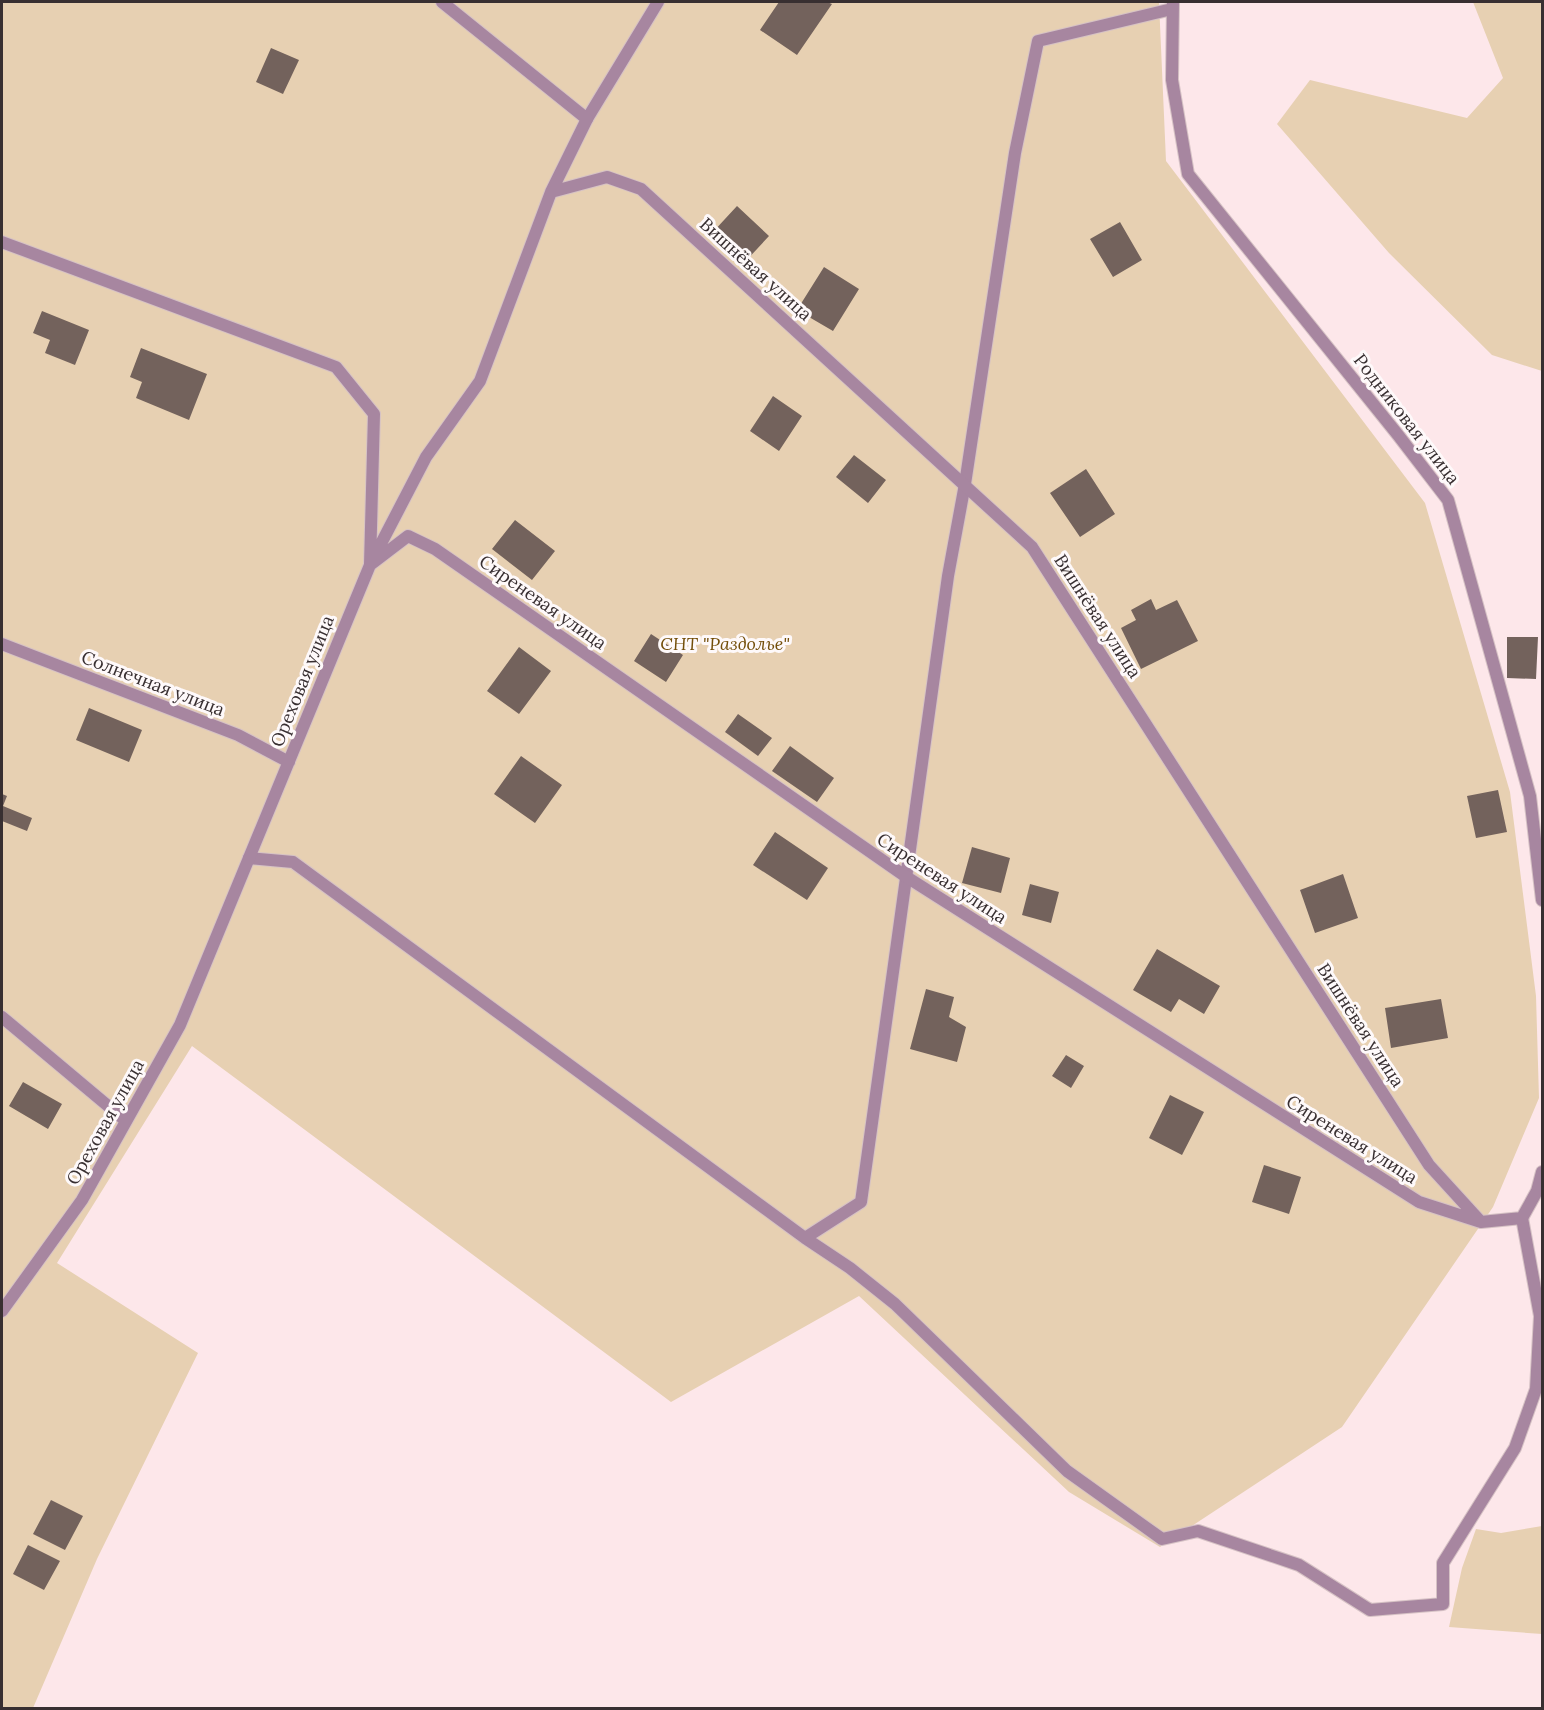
<svg xmlns="http://www.w3.org/2000/svg" width="1544" height="1710" viewBox="0 0 1544 1710" font-family="Lora,serif">
	<style>
		.green { fill: #e7d0b2 }
		.building { fill: #73625c }
		.lines { fill: none; stroke-linecap: round; stroke-linejoin: round }
		.service-casing { stroke: #d6c2c5; stroke-width: 14 }
		.minor-casing { stroke: #d6c2c5; stroke-width: 14 }
		.service { stroke: #a786a0; stroke-width: 12 }
		.minor { stroke: #a786a0; stroke-width: 12 }
		.labels { text-anchor: middle; dominant-baseline: central; stroke-width: 6; stroke-linejoin: round; paint-order: stroke }
		.street-label { font-size: 18px; fill: #382f31; stroke: #fef9fa }
		.park-label { font-size: 18px; font-style: italic; fill: #734e09; stroke: #fef9fa }
	</style>
	<rect width="100%" height="100%" fill="#fde7ea"/>
	<path class="green" d="M2,2H1159L1166,161L1425,503L1510,792L1536,996L1539,1098L1493,1207L1342,1427L1160,1547L1069,1492L859,1296L671,1402L192,1046L57,1263L198,1353L97,1559L33,1708H2Z
		M1473,2H1542V371L1492,355L1389,253L1277,124L1310,80L1467,118L1503,78Z
		M1542,1526V1634L1449,1627L1462,1568L1476,1529L1501,1533Z"/>
	<path class="building" d="M779,2H827L832,4L797,55L760,30Z
		M271,48L299,60L283,94L256,82Z
		M737,206L769,236L744,263L712,233Z
		M1120,222L1142,260L1113,277L1090,239Z
		M824,267L859,289L833,331L797,310Z
		M42,311L89,330L75,365L45,353L50,340L33,333Z
		M141,348L207,374L189,420L136,398L142,382L130,377Z
		M773,396L802,416L779,451L750,431Z
		M854,455L886,480L868,503L836,477Z
		M1086,469L1115,514L1080,537L1050,493Z
		M515,520L555,551L532,580L492,549Z
		M1151,599L1156,610L1177,600L1198,641L1141,669L1121,628L1136,620L1131,610Z
		M651,634L683,655L666,682L634,661Z
		M1507,637H1538L1536,679L1507,678Z
		M519,647L551,671L519,714L487,691Z
		M89,708L142,730L129,762L76,740Z
		M738,714L772,738L758,756L725,732Z
		M790,746L834,778L817,802L772,771Z
		M521,756L562,785L535,823L494,794Z
		M1498,790L1507,832L1476,838L1467,796Z
		M2,794L7,796L3,806L32,818L27,831L2,821Z
		M775,832L828,868L807,900L753,865Z
		M972,847L1010,858L1001,893L962,883Z
		M1343,874L1358,918L1315,933L1300,890Z
		M1030,884L1059,892L1051,923L1022,915Z
		M1157,949L1220,986L1204,1014L1179,999L1171,1012L1133,990Z
		M926,989L954,997L949,1017L966,1027L957,1062L910,1049Z
		M1441,999L1448,1038L1391,1048L1385,1008Z
		M1066,1055L1084,1066L1071,1088L1052,1076Z
		M23,1082L62,1104L48,1129L9,1106Z
		M1170,1095L1204,1112L1182,1155L1149,1138Z
		M1264,1165L1301,1177L1289,1214L1252,1202Z
		M51,1500L83,1516L65,1550L33,1534Z
		M28,1545L60,1561L44,1590L13,1574Z"/>
	<g class="lines">
		<defs>
			<path id="service" d="M587,119L658,2
				M249,858L293,862L805,1238L861,1202L948,576L965,484L1015,153L1038,41L1172,9
				M805,1238L850,1268L895,1304L1067,1471L1162,1539L1198,1531L1299,1565L1370,1610L1443,1604V1563L1515,1448L1536,1389L1540,1316L1522,1218"/>
			<path id="minor" d="M1173,2L1172,80L1188,174L1398,435L1448,500L1530,796L1542,900
				M551,192L607,177L641,189L1032,547L1429,1165L1481,1222
				M2,242L336,367L374,414L370,565L180,1025L82,1200L2,1311
				M372,561L426,457L480,381L551,192L587,119L442,2
				M370,565L408,536L435,549L905,876L1419,1202L1481,1222L1522,1218L1537,1191L1542,1172
				M2,644L238,735L289,762
				M2,1017L126,1121"/>
		</defs>
		<use href="#service" class="service-casing"/>
		<use href="#minor" class="minor-casing"/>
		<use href="#service" class="service"/>
		<use href="#minor" class="minor"/>
	</g>
	<g class="labels">
		<g class="street-label">
			<text transform="translate(756 269) rotate(42)">Вишнёвая улица</text>
			<text transform="translate(1407 419) rotate(52)">Родниковая улица</text>
			<text transform="translate(543 602) rotate(35)">Сиреневая улица</text>
			<text transform="translate(1098 616) rotate(57)">Вишнёвая улица</text>
			<text transform="translate(302 681) rotate(-68)">Ореховая улица</text>
			<text transform="translate(153 683) rotate(21)">Солнечная улица</text>
			<text transform="translate(942 878) rotate(33)">Сиреневая улица</text>
			<text transform="translate(1361 1025) rotate(57)">Вишнёвая улица</text>
			<text transform="translate(105 1122) rotate(-61)">Ореховая улица</text>
			<text transform="translate(1352 1139) rotate(32)">Сиреневая улица</text>
		</g>
		<g class="park-label">
			<text x="725" y="643">СНТ "Раздолье"</text>
		</g>
	</g>
	<rect width="1544" height="1710" fill="none" stroke="#382f31" stroke-width="6"/>
</svg>
